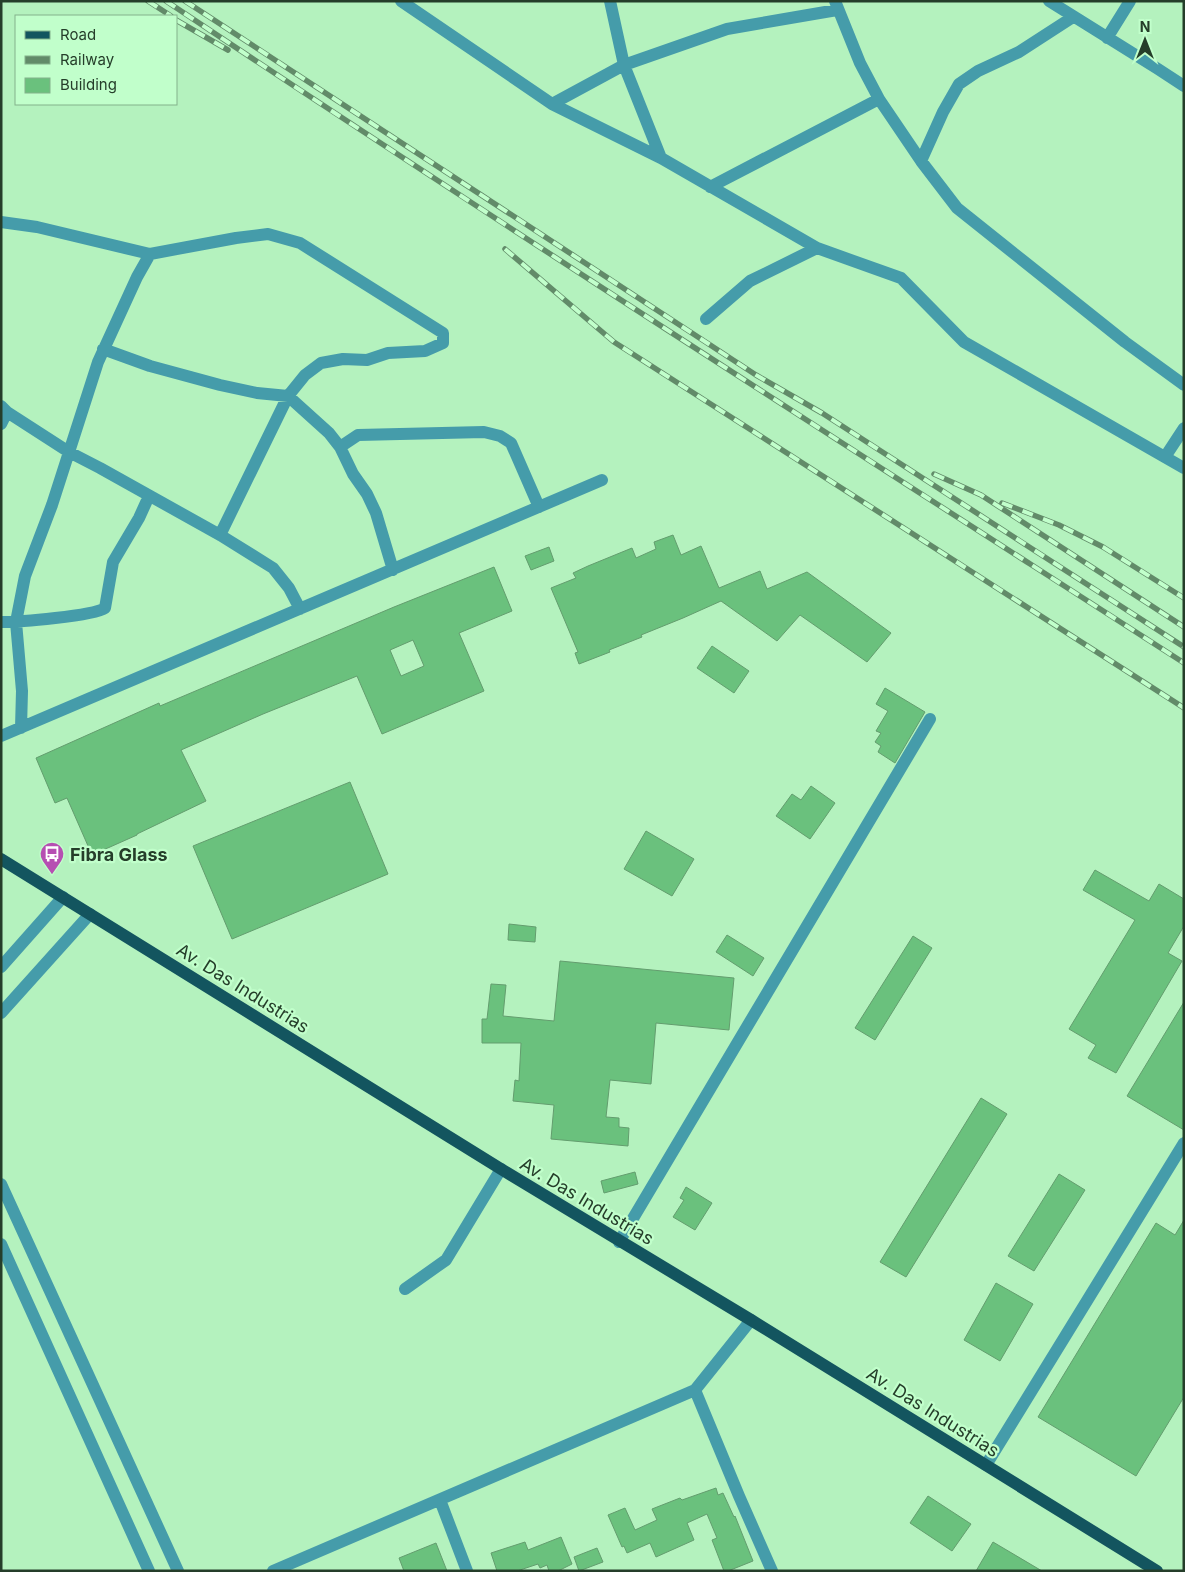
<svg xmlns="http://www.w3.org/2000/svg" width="1185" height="1572" viewBox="0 0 1185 1572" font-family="Inter,sans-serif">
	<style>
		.building { fill: #6ac17d; stroke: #639d6e; fill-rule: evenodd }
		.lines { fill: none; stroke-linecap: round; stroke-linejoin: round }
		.minor { stroke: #459caa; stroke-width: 12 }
		.major { stroke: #13555f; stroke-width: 12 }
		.rail-casing { stroke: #628b69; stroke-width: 5.5 }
		.rail { stroke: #c1ffcb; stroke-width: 4; stroke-dasharray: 11; stroke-linecap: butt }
		.labels { text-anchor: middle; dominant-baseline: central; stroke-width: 4.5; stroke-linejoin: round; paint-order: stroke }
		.poi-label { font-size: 18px; font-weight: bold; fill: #253e2a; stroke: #c1ffcb; text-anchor: start }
		.street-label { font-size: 18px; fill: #253e2a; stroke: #c1ffcb }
	</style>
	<rect width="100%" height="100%" fill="#b4f2be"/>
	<path class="building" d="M673,535L681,555L701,546L719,588L760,571L767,589L807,572L891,633L867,662L800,615L777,641L721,601L683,618L641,635L642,637L609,650L610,652L579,664L575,653L578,652L551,588L576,578L573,573L588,566L632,548L636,558L656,549L654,542Z
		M549,547L554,561L531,570L525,556Z
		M494,567L512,611L459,633L484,691L382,734L357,676L263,714L181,750L206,801L137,834V835L92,855L67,798L55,803L36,758L159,703L160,706L394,607ZM413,640L424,666L401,676L390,650Z
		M712,646L749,671L734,693L697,668Z
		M885,688L925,712L895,763L878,752L881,746L875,742L881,733L876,731L888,711L876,704Z
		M350,782L388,874L232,939L193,846Z
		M811,786L835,803L810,839L776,816L792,794L801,800Z
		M646,831L694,859L672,896L624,869Z
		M1095,870L1149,901L1159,884L1184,899V926L1168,953L1182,961L1116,1073L1088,1058L1096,1045L1069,1029L1135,920L1083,890Z
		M509,924L536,927L535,942L508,940Z
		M727,935L764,958L753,976L716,952Z
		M913,936L932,948L875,1040L855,1028Z
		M560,961L734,978L729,1030L656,1023L651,1084L610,1080L606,1117L619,1118V1127L629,1128L628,1146L551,1139L554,1105L513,1101L515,1080L519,1081L521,1043H482V1019H487L491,984L506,985L503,1016L554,1021Z
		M1184,1002V1130L1127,1096Z
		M981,1098L1007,1114L906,1277L880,1262Z
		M635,1172L638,1184L604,1193L601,1181Z
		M1059,1174L1085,1190L1034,1271L1008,1256Z
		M686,1187L712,1203L695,1230L673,1217L684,1200L680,1198Z
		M1184,1220V1397L1136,1476L1038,1417L1156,1223L1175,1235Z
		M996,1283L1033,1304L1000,1361L964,1340Z
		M716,1488L718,1495L723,1493L734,1517L735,1516L753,1561L728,1571H724L712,1540L717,1538L707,1514L687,1523L694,1540L656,1557L650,1543L627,1553L624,1546L622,1547L608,1515L625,1508L635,1530L657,1520L652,1509L680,1498L682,1500Z
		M928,1496L971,1524L952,1551L910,1523Z
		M561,1537L572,1564L558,1571H549L547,1565L540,1568L538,1564L517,1571H497L491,1553L525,1542L528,1550Z
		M993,1542L1042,1571H976Z
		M436,1543L447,1571H404L399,1558Z
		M597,1548L603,1562L579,1571L574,1557Z"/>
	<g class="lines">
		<path class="minor" d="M401,1L552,104L661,158L817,248L901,278L964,342L1184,468
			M610,1L624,65L661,158
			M835,1L860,63L879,99L921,161L957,208L1125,342L1184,385
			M1049,1L1158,69L1184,86
			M1107,38L1130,1
			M552,104L624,65L727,29L837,10
			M921,161L943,112L959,84L978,71L1019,52L1073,17
			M710,187L879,99
			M1,222L37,227L150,254L236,238L268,234L300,243L443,333V343L425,351L388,353L367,360L343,359L321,363L305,375L288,396L220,535
			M706,319L750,281L817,248
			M103,349L150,366L220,385L257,393L288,396L329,433L340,447L353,474L367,494L376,513L393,570
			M1,406L7,412L69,452L100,468L220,535L273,568L289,588L300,609
			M1,424L7,412
			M340,447L358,435L484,432L500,436L511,443L539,507
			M1165,457L1184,428
			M1,622C19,622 93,616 105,608L113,562L139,518L149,496
			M21,728L22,691L16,622L25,576L52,505L98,362L137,277L150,254
			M1,736L602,480
			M1,967L63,897
			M1,1013L90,914
			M1,1184L178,1571
			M619,1242L930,719
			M1,1244L149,1571
			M405,1289L446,1260L501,1169
			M695,1390L739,1496L772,1571
			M986,1465L1184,1143
			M440,1500L467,1571
			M273,1571L695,1390L751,1320"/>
		<path class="major" d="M1,859L501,1169L751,1320L1157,1571"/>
		<defs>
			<path id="rail" d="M148,1L171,16
				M166,1C503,226 844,444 1184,663
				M185,1L756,375L822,413L1184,647
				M176,20L228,50
				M505,249L614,342L1184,708
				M934,474L981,495L1184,627
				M1002,503L1059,525L1103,547L1184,598"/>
		</defs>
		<use href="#rail" class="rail-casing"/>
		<use href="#rail" class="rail"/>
	</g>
	<defs>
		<symbol id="bus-pin" viewBox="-11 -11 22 30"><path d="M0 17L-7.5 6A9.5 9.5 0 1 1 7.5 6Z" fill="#b64fb2" stroke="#c1ffcb"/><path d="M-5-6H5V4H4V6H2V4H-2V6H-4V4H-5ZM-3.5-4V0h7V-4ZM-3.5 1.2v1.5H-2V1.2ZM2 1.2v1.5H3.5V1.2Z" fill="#fff"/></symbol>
	</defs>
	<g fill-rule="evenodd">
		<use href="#bus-pin" x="38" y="840" width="28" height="38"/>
	</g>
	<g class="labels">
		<g class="poi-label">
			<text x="70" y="854">Fibra Glass</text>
		</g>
		<g class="street-label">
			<text transform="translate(243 988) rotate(32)">Av. Das Industrias</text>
			<text transform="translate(587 1201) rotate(31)">Av. Das Industrias</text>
			<text transform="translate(933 1412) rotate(32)">Av. Das Industrias</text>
		</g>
	</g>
	<rect width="1185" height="1572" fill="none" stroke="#253e2a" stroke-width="5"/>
	<rect x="15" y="15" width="162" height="90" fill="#c1ffcb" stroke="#83b28b"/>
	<rect x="25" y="31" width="25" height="8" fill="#13555f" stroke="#83b28b"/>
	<text x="60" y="40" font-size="15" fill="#253e2a">Road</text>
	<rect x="25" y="56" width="25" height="8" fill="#628b69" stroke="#83b28b"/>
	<text x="60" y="65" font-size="15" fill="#253e2a">Railway</text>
	<rect x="25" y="78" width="25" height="15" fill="#6ac17d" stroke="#83b28b"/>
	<text x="60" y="90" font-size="15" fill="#253e2a">Building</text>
	<g transform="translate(1145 40)" stroke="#c1ffcb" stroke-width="4" paint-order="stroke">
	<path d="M0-4L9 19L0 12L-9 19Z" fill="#253e2a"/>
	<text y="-8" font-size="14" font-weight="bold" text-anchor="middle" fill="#253e2a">N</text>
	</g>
</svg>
